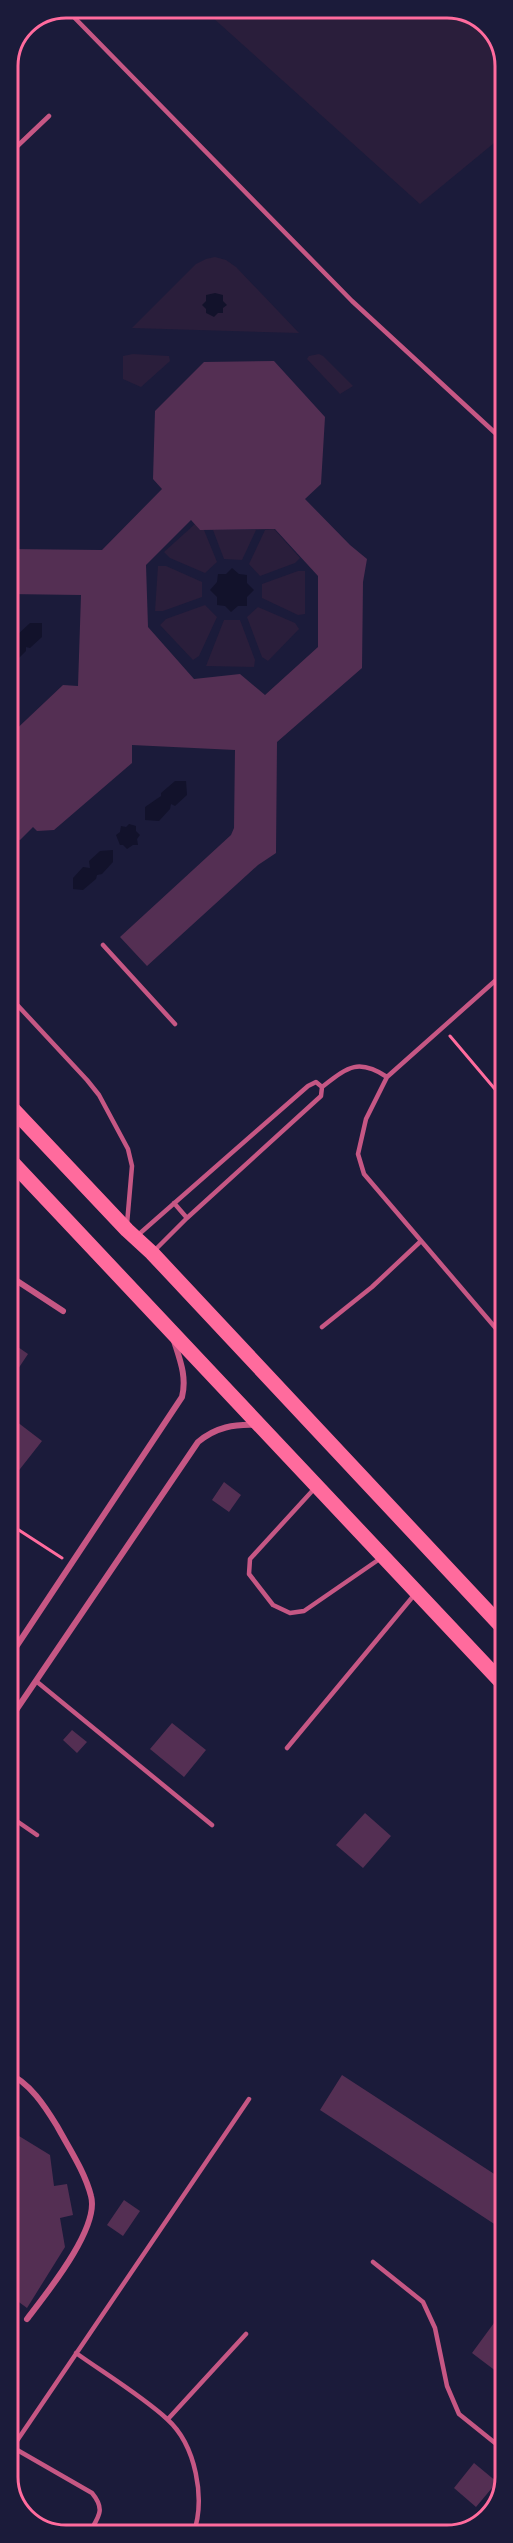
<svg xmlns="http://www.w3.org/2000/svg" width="513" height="2543" viewBox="0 0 513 2543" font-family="Overpass,sans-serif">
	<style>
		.green { fill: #2a1e3b }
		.water { fill: #12122b }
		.building { fill: #542f53; fill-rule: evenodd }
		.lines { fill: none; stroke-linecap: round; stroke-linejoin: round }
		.path { stroke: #ff6b9d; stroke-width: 3 }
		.service { stroke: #c65784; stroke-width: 4.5 }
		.minor { stroke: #c65784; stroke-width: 6 }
		.primary { stroke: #ff6b9d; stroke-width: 15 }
		.rim { fill: none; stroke: #ff6b9d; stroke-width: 3 }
	</style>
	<rect width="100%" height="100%" fill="#1b1b3a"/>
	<path class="green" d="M202,8H455L488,24L505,58V134L420,204Z
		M215,257L226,260L236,267L299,333L132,328L196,264L206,259Z
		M133,354L169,356L170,361L141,387L123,379V356Z
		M319,354L323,356L353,386L340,394L307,359L309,356Z
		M195,524L200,530H204L217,562L205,573L170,558L164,552Z
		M274,529L300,558L295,563L260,576L249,564L265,530Z
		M213,530H256L242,560L224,559Z
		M158,566H166L202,582V597L163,611H155Z
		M298,571H305V614L298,615L262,598V584Z
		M205,605L217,617L199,656L193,660L160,625L166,619Z
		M258,607L295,623L299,629L268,661L262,657L247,617Z
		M224,620H240L255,660L254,667L206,666Z"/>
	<path class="water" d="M215,293L223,295V301L227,305L223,308V313H218L214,317L206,313V309L202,305L206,301V295Z
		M232,568L239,574L247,575V583L254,590L247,597V606H238L231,612L225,606L217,605V597L210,590L217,582L218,574H226Z
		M30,623H42V637L30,648L26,647V651L14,663H8V644L16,639L17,635Z
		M175,781H186L187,795L175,806L171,804L170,809L159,821L145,820V807L161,796V793Z
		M129,824L136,826V831L140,835L137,839L138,845H133L127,849L123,845H120L116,835L120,832L121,826L126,827Z
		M113,850V862L102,874L97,875L96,879L83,890L73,889V878L83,867L90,868L89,861L100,851Z"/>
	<path class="building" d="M274,361L325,417L321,484L305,499L350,545L367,559L363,582L362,668L277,742L276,853L258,865L147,966L120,937L231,835L234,828L235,750L132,745V763L54,830L37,831L33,827L20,840L9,838L8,737L63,685L78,686L81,595L8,594V549L102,550L162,489L153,479L155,411L204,362ZM191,520L200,530L275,529L318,576V647L265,695L240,674L194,679L148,627L146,565Z
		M8,1340L28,1354L8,1384Z
		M8,1415L42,1441L9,1483L8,1482Z
		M224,1482L241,1495L229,1512L212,1500Z
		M172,1723L206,1750L184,1777L150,1749Z
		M72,1730L87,1742L77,1753L63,1740Z
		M365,1813L391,1836L363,1868L336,1845Z
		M8,1902L17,1908L9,1920L8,1919Z
		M342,2075L505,2181V2231L320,2110Z
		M19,2136L50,2155L54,2186L67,2184L73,2215L60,2218L65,2247L27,2308L8,2294V2285L17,2271L8,2267V2143L12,2146Z
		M124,2200L140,2211L123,2236L107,2225Z
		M505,2308V2378L472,2353Z
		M474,2463L497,2482L476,2507L454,2488Z
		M498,2496L491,2515L489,2516L486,2514Z
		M33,2514L54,2530L53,2532L29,2521Z"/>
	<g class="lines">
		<path class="path" d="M450,1036L505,1101
			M8,1523L62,1558"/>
		<path class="service" d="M65,8L352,301L505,442
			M8,155L49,116
			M103,945L175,1024
			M505,972L387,1077L366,1119L358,1154L364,1174L505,1339
			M8,995L87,1080L99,1095L128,1149L132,1166L127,1224
			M174,1203L187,1218
			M138,1235L308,1086L316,1082L322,1087
			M154,1251L187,1218L321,1096L322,1087C348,1067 358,1058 387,1077
			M322,1327L372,1287L421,1241
			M314,1489L250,1559L249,1574L273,1605L290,1613L304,1611L381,1558
			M36,1681L212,1825
			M287,1748L415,1594
			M8,1815L37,1835
			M373,2262L423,2302L435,2328L447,2386L459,2414L505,2451
			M76,2353C104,2373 142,2396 167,2419C196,2445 206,2499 193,2535
			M168,2419L246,2334
			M12,2447L92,2493C107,2511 97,2518 88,2535
			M8,2454L249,2099"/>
		<path class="minor" d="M8,1275L63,1311
			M8,1659L182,1397C187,1377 180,1360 174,1341
			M8,1722L198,1442C216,1427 234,1424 257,1425
			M8,2074C29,2081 46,2108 57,2126C69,2148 85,2172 91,2196C100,2228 46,2294 27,2319"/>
		<path class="primary" d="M8,1104L127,1230L152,1253L505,1630
			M8,1158L505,1686"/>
	</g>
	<path d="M0 0H513V2543H0ZM66 18H447A48 48 0 0 1 495 66V2477A48 48 0 0 1 447 2525H66A48 48 0 0 1 18 2477V66A48 48 0 0 1 66 18Z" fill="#1b1b3a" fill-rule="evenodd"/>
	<path class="rim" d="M66 18H447A48 48 0 0 1 495 66V2477A48 48 0 0 1 447 2525H66A48 48 0 0 1 18 2477V66A48 48 0 0 1 66 18Z"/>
</svg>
